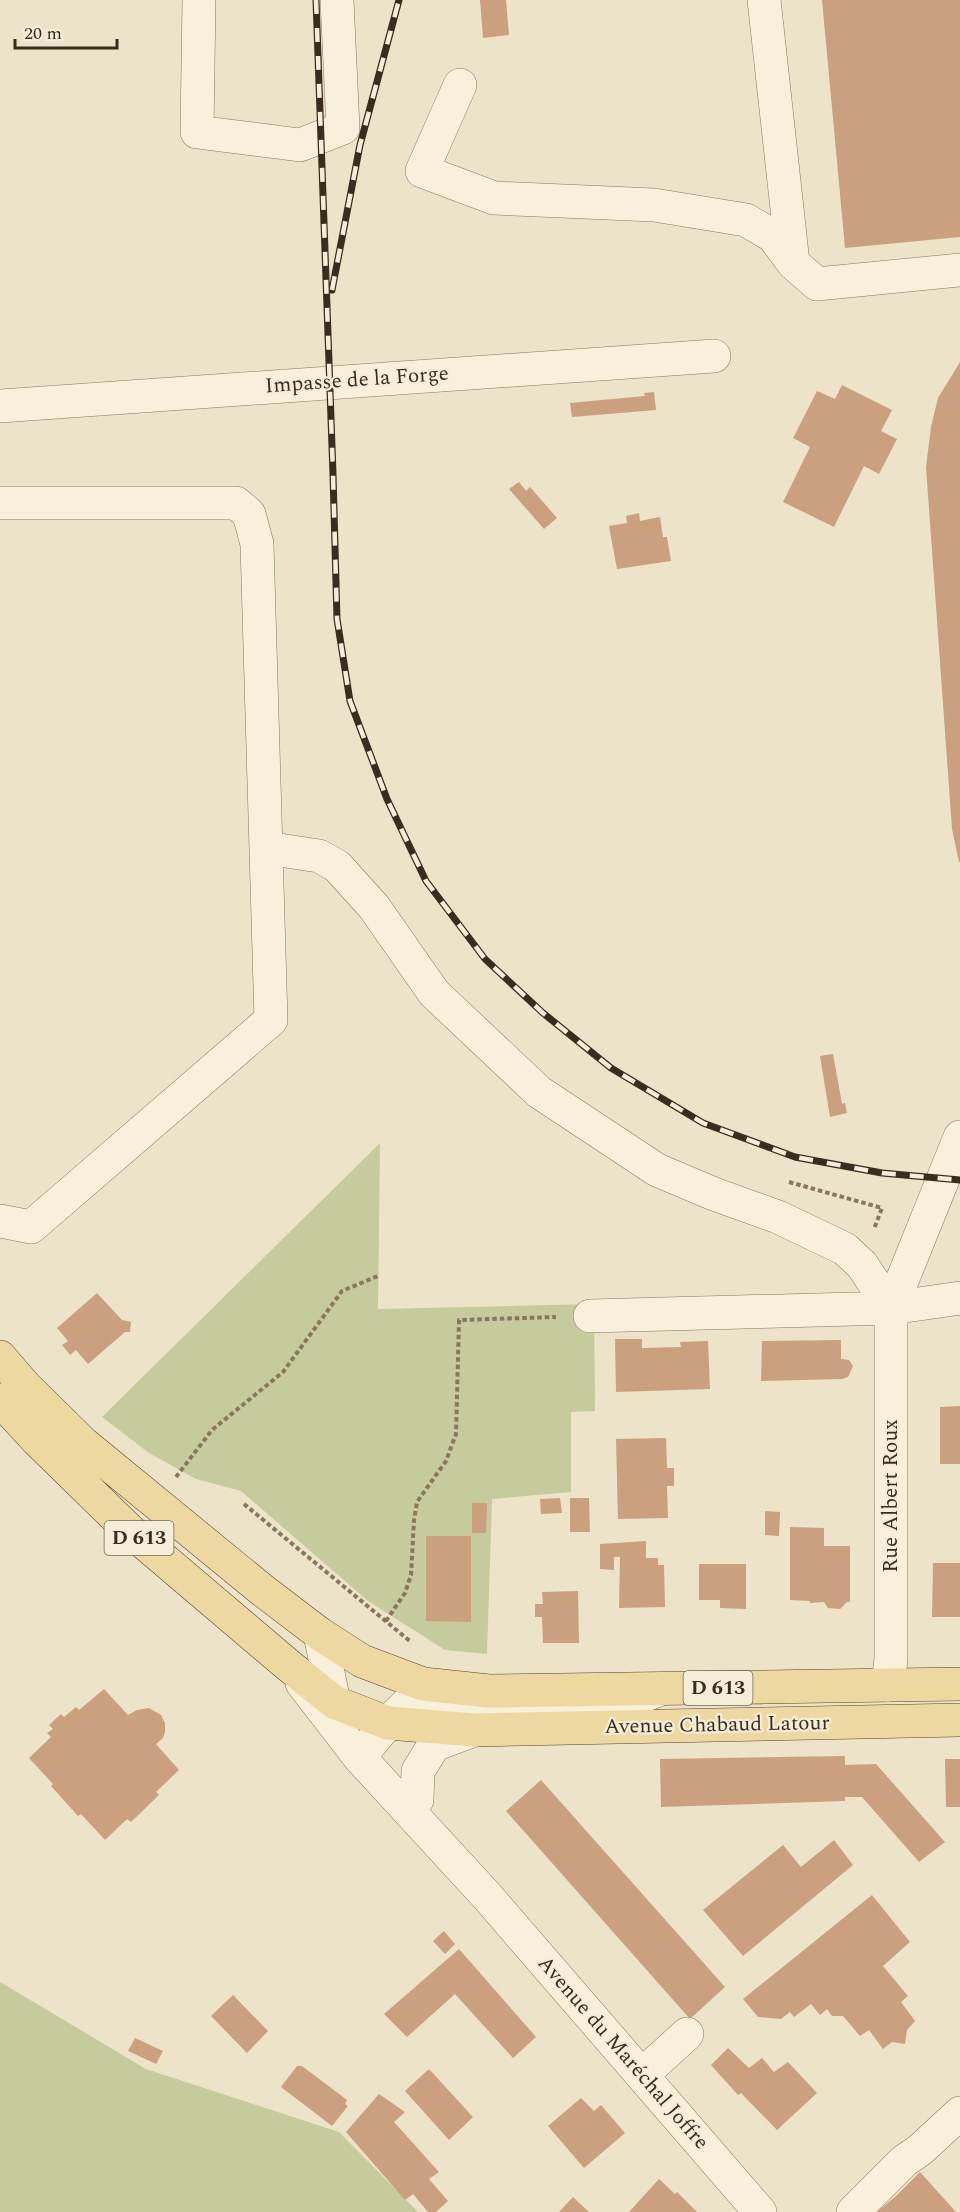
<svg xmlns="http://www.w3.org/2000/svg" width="960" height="2212" viewBox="0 0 960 2212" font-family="Spectral,serif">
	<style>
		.green { fill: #c5cb9c }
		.building { fill: #caa07f }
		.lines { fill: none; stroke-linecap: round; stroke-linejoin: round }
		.minor-casing { stroke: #89765d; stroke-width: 34 }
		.major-casing { stroke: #574431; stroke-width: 34 }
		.path { stroke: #89765d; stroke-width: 4; stroke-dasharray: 4.5 3; stroke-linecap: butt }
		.minor { stroke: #f8f0db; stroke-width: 33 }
		.major { stroke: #eed8a2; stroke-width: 33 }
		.rail-casing { stroke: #3a2d20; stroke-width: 7 }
		.rail { stroke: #f5edd7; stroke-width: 4.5; stroke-dasharray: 14; stroke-linecap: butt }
		.labels { text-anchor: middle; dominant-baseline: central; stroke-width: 4.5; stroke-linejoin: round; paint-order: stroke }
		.shield { fill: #f5edd7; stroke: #726757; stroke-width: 1.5 }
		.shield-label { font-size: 20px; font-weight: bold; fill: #3a2d20 }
		.street-label { font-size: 21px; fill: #3a2d20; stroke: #f5edd7 }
	</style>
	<rect width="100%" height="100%" fill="#ede3c8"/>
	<path class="green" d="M380,1143L378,1309L594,1304L595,1411L571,1412V1492L492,1499L487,1654L445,1650L368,1601L241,1491L196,1479L149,1453L102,1417Z
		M0,1982L146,2069L339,2132L418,2212H0Z"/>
	<path class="building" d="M480,0H506L509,35L483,38Z
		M822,0H960V237L845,248Z
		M960,362V862H959L952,829L926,467L931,427L938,398Z
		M842,385L892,410L881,431L897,439L879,474L864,466L834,527L783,502L810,447L793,438L817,391L835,399Z
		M654,392L656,410L572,417L570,403L645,396L644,393Z
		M519,482L526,491L530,487L557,518L544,529L509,489Z
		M639,513L640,521L660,517L663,537H667L671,561L617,569L609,526L627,523L626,516Z
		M833,1054L842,1104L845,1103L847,1113L830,1117L820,1056Z
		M97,1293L122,1320L131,1322L130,1332H125L88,1364L76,1350L70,1355L62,1345L68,1341L57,1328Z
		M615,1339H642V1348L681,1347L680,1342L708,1341L710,1389L616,1392Z
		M841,1340V1359L849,1360L853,1366L848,1377L842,1379L761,1381L762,1341Z
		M960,1406V1464H940V1407Z
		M666,1438L667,1468H674V1486H667L668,1518L618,1519L616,1439Z
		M560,1498L562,1513L541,1514L540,1499Z
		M570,1498H589L590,1532H570Z
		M472,1503H487L486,1533H472Z
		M765,1511L780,1512L779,1536L765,1535Z
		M790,1527L824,1528V1546H850V1602H847L840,1609L828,1608L824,1602L810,1603V1601L790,1600Z
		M426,1536H471V1622L426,1621Z
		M646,1541V1558H658V1565H664L665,1607L619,1608L620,1557H614V1570L600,1569V1544Z
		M933,1563H960V1617H932Z
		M699,1564H746V1609L720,1608V1600H699Z
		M578,1591L579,1643H543L542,1617H535V1604H543L542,1592Z
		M104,1689L128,1715L137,1710L149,1708L161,1715L165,1723V1732L163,1738L156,1744L179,1770L156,1792L159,1795L131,1822L127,1819L105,1840L81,1814L78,1816L51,1786L53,1784L29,1758L51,1737L47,1733L53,1729L49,1725L61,1714L64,1717L76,1707L79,1710Z
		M845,1756V1765L876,1764L945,1842L919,1862L862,1797H845V1801L661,1807L660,1759Z
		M945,1759H960V1807H946Z
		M541,1780L725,1987L690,2019L506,1811Z
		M834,1840L853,1865L743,1956L703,1910L783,1845L801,1867Z
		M872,1895L910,1942L883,1966L908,1996L901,2002L915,2021L907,2030L905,2044L892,2042L883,2049L869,2030L860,2036L843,2016H832L827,2009L820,2015L811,2004L794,2017L790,2012L781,2019L758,2017L743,1999Z
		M444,1931L455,1944L445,1954L433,1941Z
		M459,1949L536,2037L513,2058L455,1994L407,2037L384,2014Z
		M233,1995L268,2031L247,2053L211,2016Z
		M135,2038L163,2051L156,2064L128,2051Z
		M728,2048L749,2068L762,2058L774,2072L788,2062L817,2093L777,2130L741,2093L738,2095L711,2065Z
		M297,2066H302L347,2100L345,2104L348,2106L332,2126L281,2087Z
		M429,2069L473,2117L449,2140L405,2091Z
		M379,2094L405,2112L394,2122L439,2172L429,2179L448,2201L436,2212H428L413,2194L405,2200L346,2132Z
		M581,2098L594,2111L601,2105L625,2133L584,2168L548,2126Z
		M920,2172L956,2212H877L896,2196Z
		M659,2179L675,2194L677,2192L697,2212H629Z
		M573,2197L589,2212H559Z"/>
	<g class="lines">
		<defs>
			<path id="minor" d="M199,0L197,132L300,145L343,128L337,0
				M764,0L793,263L817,284L960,270
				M460,85L422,171L494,198L654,205L746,220L773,236L793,263
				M0,406L714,356
				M0,503H236L249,514L257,544L271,1020L31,1227L0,1221
				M266,848L319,856L337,866L374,907L434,993L539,1092L657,1170L714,1194L778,1217L845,1249L862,1265L891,1308
				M590,1316L891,1308L960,1298
				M320,1634L334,1702L349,1715
				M302,1683L359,1757L486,1895L760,2212
				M888,1685L891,1659V1308L960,1137
				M359,1757L388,1723L410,1701L475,1712L535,1715L610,1709L661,1689
				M417,1800L418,1771L434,1745L474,1730
				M642,2075L687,2034
				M853,2212L904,2161L920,2150L960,2113"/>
			<path id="major" d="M0,1357L25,1386L84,1444L261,1589L320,1634L362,1661L423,1684L489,1691L960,1684
				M0,1400L37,1440L129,1530L288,1665L334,1702L388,1723L474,1730L960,1720"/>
		</defs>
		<use href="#minor" class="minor-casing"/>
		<use href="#major" class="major-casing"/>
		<path class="path" d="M789,1182L882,1208L874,1229
			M176,1477L212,1430L283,1372L342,1291L378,1276
			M244,1504L411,1642
			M386,1621L405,1593L411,1575L414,1520L417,1502L446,1461L456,1434L459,1320L556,1317"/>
		<use href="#minor" class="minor"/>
		<use href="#major" class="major"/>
		<defs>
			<path id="rail" d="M316,0L333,474L337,619L350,701L387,799L426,881L485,959L543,1013L611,1068L703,1123L795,1157L882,1173L960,1180
				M332,290L360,145L399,0"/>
		</defs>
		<use href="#rail" class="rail-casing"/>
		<use href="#rail" class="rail"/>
	</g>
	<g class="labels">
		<g class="shield">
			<rect x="104.5" y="1521" width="69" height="34" rx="4.5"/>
			<rect x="683.5" y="1671" width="69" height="34" rx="4.5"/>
		</g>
		<g class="shield-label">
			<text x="139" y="1538">D 613</text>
			<text x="718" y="1688">D 613</text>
		</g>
		<g class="street-label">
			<text transform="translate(357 380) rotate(-4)">Impasse de la Forge</text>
			<text transform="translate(891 1496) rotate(-90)">Rue Albert Roux</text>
			<text transform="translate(717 1725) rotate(-1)">Avenue Chabaud Latour</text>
			<text transform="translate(623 2053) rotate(49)">Avenue du Maréchal Joffre</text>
		</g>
	</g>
	<path d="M15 39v9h102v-9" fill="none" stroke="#3a2d20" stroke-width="3"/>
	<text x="24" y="39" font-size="18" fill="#3a2d20" stroke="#f5edd7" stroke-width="4.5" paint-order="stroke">20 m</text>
</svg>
